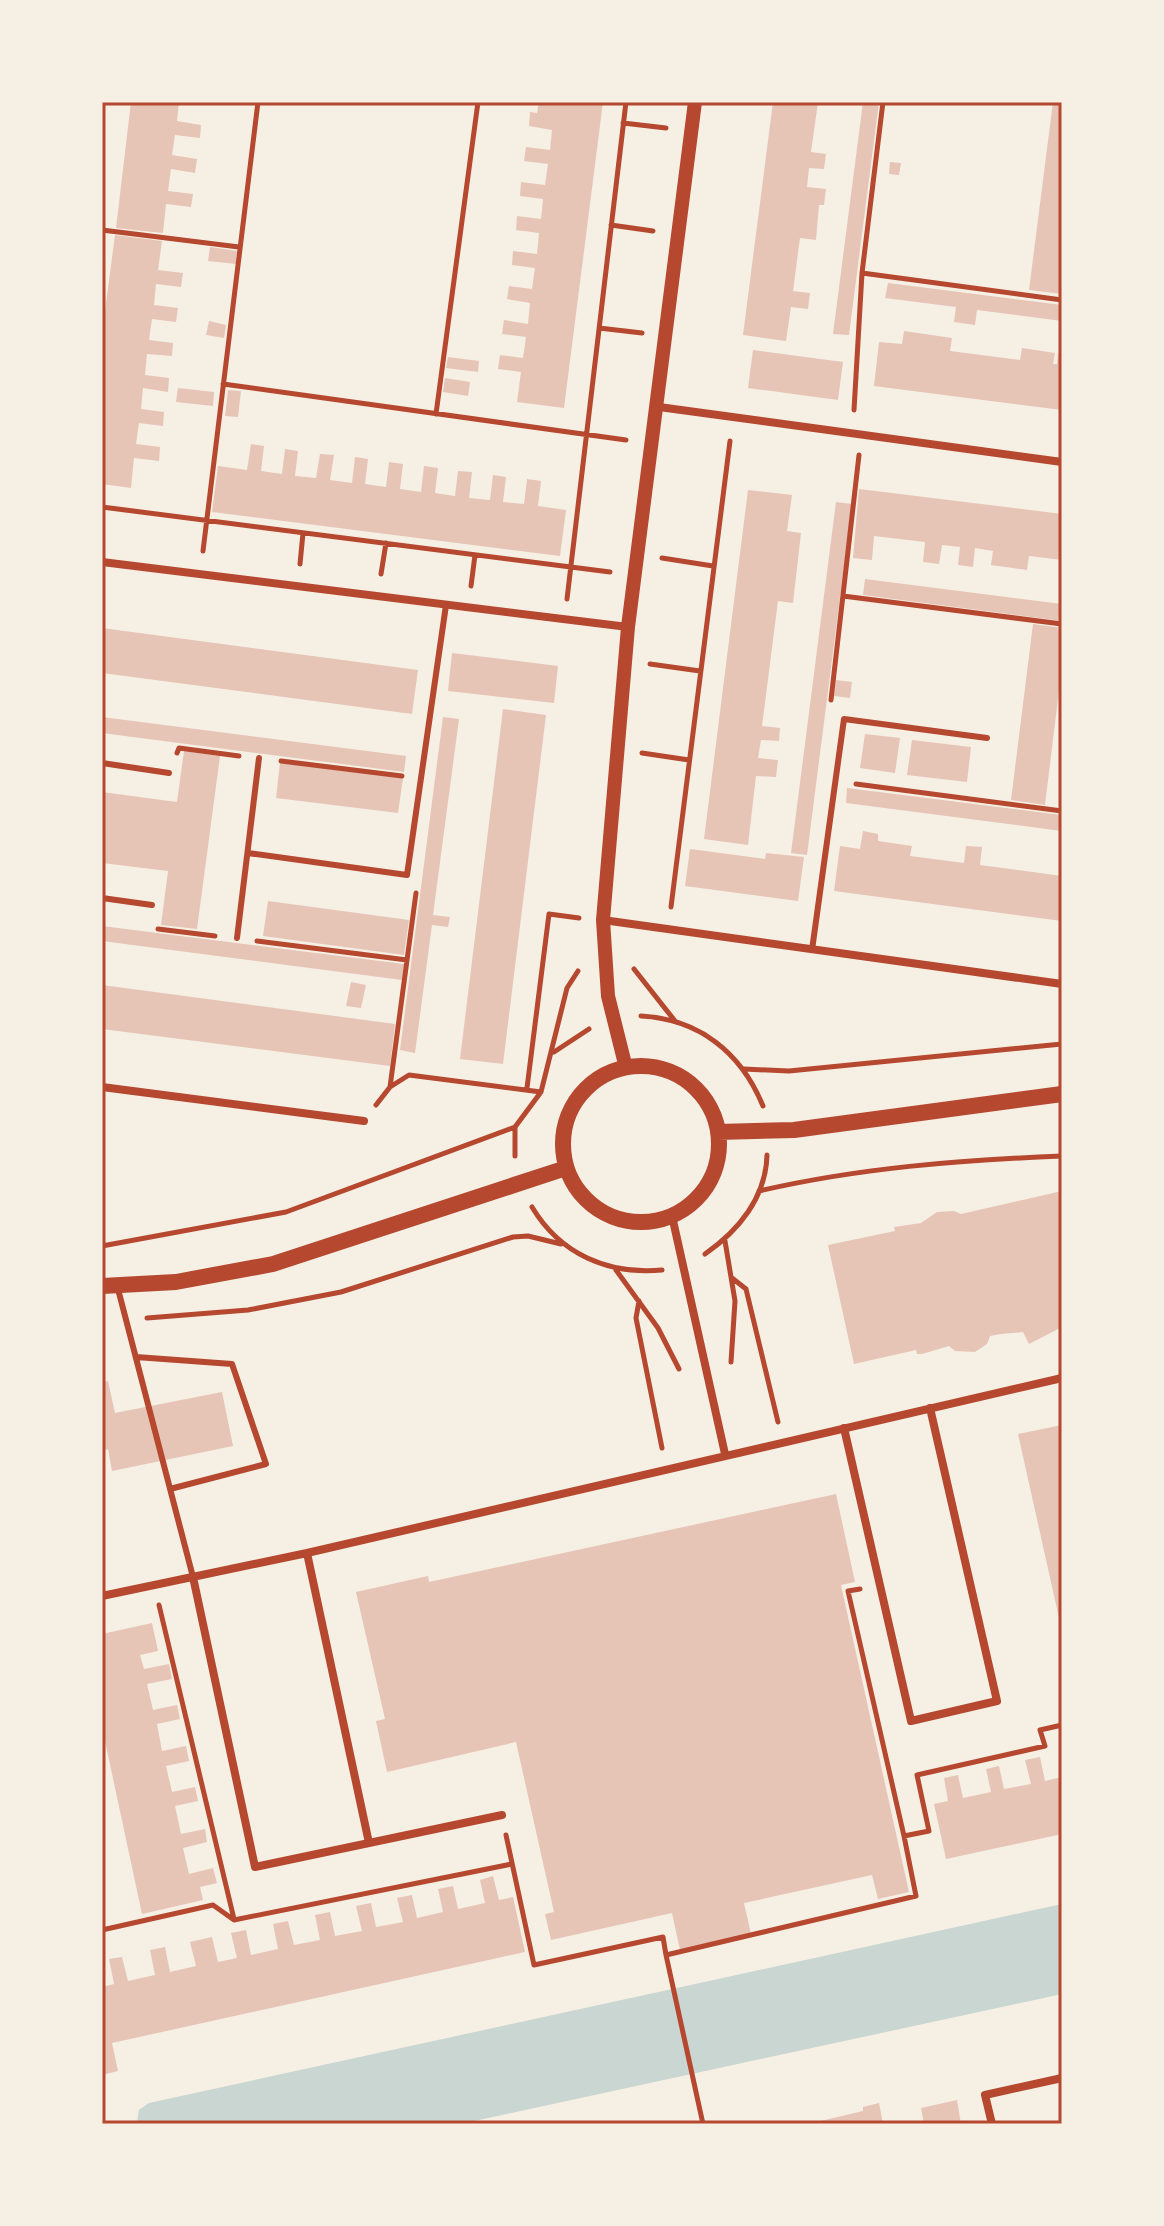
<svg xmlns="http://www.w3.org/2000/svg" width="1164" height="2226" viewBox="0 0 1164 2226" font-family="'Exo 2',sans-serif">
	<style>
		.water { fill: #c9d6d2 }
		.building { fill: #e6c5b7 }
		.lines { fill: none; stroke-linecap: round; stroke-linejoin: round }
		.path { stroke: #b5482f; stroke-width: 5 }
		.service { stroke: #b5482f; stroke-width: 6 }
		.minor { stroke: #b5482f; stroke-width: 8 }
		.tertiary { stroke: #b5482f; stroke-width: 14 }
		.secondary { stroke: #b5482f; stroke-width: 16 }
		.neatline { fill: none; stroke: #b5482f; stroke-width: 3 }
	</style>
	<rect width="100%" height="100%" fill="#f6efe4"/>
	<path class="water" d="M1062,1904V1994L460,2124L137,2121L139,2110L149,2103Z"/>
	<path class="building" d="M131,102H179L177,121L201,125L200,138L175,135L172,155L197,159L195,173L171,169L168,191L193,194L191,207L166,204L163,233L116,228Z
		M539,102H603L564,408L517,402L521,372L498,369L500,355L523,358L526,337L502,334L504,320L528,324L530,303L507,299L509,286L532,289L535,268L512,265L513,251L537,254L539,233L516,230L517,216L541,219L543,199L520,196L521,182L545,185L548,164L524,161L526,147L550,150L552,130L529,126L530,112L537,113Z
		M773,102H818L811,152L826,154L824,169L809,168L807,187L826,189L824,205H819L816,240L800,238L793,291L810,293L808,309L791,307L786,341L743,335Z
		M863,102H879L849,335L833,334Z
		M1053,102H1062V294L1029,290Z
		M890,162L901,163L899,175L889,174Z
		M115,235L162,241L158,270L183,273L181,287L156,284L154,305L178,308L176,322L152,319L149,340L173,343L172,356L147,354L145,375L169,378L168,392L143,388L141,409L164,412L163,426L139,423L136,444L160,447L159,461L134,458L131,488L102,484V334Z
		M210,247L237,251L236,264L208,261Z
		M888,283L1062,305V321L977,310L975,325L954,322L956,307L885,298Z
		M209,321L226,325L224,338L206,335Z
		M904,331L952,338L950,351L1020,360L1022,348L1055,353L1053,364H1057L1058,353H1062V410L874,386L879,342L902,344Z
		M753,350L843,362L838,400L748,388Z
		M448,357L479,361L478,372L446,368Z
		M445,378L470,382L468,396L443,392Z
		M178,388L214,392L213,406L176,402Z
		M228,390L241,391L238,417L225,416Z
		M251,444L264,446L261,471L282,474L285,449L298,451L295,476L316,478L320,454L334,455L330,480L352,483L355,457L368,459L365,484L386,487L389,462L403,464L400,489L421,492L424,466L438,468L435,493L455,496L458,471L472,472L469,498L490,500L493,475L506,477L503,502L524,504L527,479L541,481L538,506L566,510L560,556L212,512L218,466L247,470Z
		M859,489L1062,514V560L1029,556L1027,570L991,565L993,551L975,548L973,567L958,565L960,547L942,545L939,564L923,562L925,542L874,536L872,560L853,558Z
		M748,490L792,495L787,531L801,533L793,603L778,601L762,726L780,728L779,741L761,740L758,758L778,760L776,777L756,776L748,845L704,839Z
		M836,502L852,504L807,855L791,853Z
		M865,579L1062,604V621L863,595Z
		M1033,624L1062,628V666L1045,805L1011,800Z
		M102,628L418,670L412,714L102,673Z
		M452,653L558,666L554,703L448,691Z
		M836,680L852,682L850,698L834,696Z
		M503,709L546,715L503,1064L460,1059Z
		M102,717L406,756L404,772L102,733Z
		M443,717L459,719L433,915L450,917L448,927L432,925L415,1053L400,1050Z
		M865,734L900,738L895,773L860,768Z
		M912,740L971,747L967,782L907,775Z
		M184,751L220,756L197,929L161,925L168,871L102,863V792L177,802Z
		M280,763L403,778L398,813L276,798Z
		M847,788L1062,815V831L846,803Z
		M863,831L878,834V841L912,846L910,856L964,863L966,846L982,847L980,865L1062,876V921L834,891L840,846L860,849Z
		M690,849L765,859L766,853L804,857L798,901L685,886Z
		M268,901L409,920L404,955L263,936Z
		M102,926L404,964L402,980L102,941Z
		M351,982L366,985L361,1008L346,1006Z
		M102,985L395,1024L390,1066L102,1029Z
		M1062,1191V1327L1029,1344L1023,1332L1001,1334L990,1336L987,1344L975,1352L955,1351L949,1346L922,1354H917L916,1350L854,1364L828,1245L895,1231L894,1227L921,1223L937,1212L954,1211L961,1214Z
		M108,1381L115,1413L222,1392L233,1446L112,1471L108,1449L102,1451V1382Z
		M1062,1425V1627H1061L1018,1434Z
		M836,1494L855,1582L841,1585L909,1892L878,1899L872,1875L744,1903L751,1934L680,1950L672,1913L551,1940L545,1914L554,1912L516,1742L387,1772L376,1721L385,1719L356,1592L428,1576L429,1582Z
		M152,1623L158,1651L140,1655L144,1669L169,1664L172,1679L147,1684L153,1710L177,1705L180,1719L157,1724L162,1751L186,1746L189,1761L166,1766L172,1792L195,1787L198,1801L175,1806L181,1834L205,1829L207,1842L183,1848L189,1874L213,1868L217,1883L200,1887L203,1900L142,1914L102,1727V1634Z
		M1040,1757L1045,1781L1062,1777V1834L946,1859L934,1804L948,1801L944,1778L958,1775L963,1798L991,1792L986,1769L999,1766L1004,1789L1031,1784L1025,1760Z
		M493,1876L499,1900L513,1897L525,1952L112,2043L118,2071L102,2075V1987L114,1984L109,1959L122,1957L128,1981L155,1975L150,1950L165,1947L170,1972L196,1966L190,1942L212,1937L218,1962L237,1958L231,1933L246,1930L251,1955L278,1949L273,1924L288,1921L294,1945L320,1940L315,1915L330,1912L335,1936L362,1931L356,1906L371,1903L376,1927L403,1922L397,1898L412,1895L417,1918L443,1912L438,1889L453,1886L458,1909L485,1903L480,1880Z
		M957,2100L961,2124H924L921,2108Z
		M879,2103L883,2124H808L863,2111V2107Z"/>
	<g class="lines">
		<path class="path" d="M623,123L666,128
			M611,225L653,231
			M102,230L239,247
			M862,273L1062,300
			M599,328L642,333
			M223,384L626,440
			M854,410L862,273L883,102
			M436,414L478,102
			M102,507L610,572
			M203,551L258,102
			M662,558L713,566
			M300,564L303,533
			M381,574L386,543
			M471,586L475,555
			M843,596L1062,624
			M567,599L626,102
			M650,664L700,671
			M831,700L859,455
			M177,753L179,748L239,756
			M642,753L689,760
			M281,761L402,776
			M856,784L1062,811
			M416,893L390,1087L409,1075L541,1092
			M671,907L730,441
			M158,929L215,936
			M257,941L407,960
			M634,969L675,1021
			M641,1016C699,1019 741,1052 763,1106
			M554,1052L589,1029
			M744,1069L789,1071L1062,1044
			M527,1088L549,914L579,918
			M376,1105L390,1087
			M515,1156V1127
			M759,1191C858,1168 960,1160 1062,1156
			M532,1207C560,1254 608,1275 662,1270
			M725,1241L735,1301L731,1362
			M102,1246L286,1212L515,1127L541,1092L567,988L578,971
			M705,1254C738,1231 766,1198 767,1155
			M616,1270L658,1328L679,1369
			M732,1278L746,1289L778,1422
			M639,1301L636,1318L662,1448
			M147,1318L248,1310L341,1292L513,1237L528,1236L561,1244
			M860,1589L848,1591L904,1836L929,1831L917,1775L1045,1746L1040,1730L1062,1725
			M159,1605L234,1919
			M506,1835L534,1965L663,1937L666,1955L916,1896L904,1836
			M102,1930L213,1905L234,1920L512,1864
			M666,1955L703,2124"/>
		<path class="service" d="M102,763L169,773
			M248,853L407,875L446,605
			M102,898L152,905
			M237,938L259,758
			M812,950L844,719L987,738
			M118,1289L193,1577
			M136,1357L232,1364L266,1464L170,1489"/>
		<path class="minor" d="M659,407L1062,462
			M102,562L628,627
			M603,920L1062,984
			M102,1087L364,1121
			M672,1216L725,1454
			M844,1428L911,1721L997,1701L930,1408
			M307,1553L369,1843
			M193,1577L255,1867L502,1815
			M102,1596L307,1553L1062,1378
			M992,2124L985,2095L1062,2078"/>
		<path class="tertiary" d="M626,1068L608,996L603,920L628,627L695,102"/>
		<path class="secondary" d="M563 1144a78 78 0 1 1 156 0a78 78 0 1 1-156 0Z
			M718,1132L794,1130L1062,1094
			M102,1286L176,1282L273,1264L566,1168"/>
	</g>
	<rect width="1164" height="2226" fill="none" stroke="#f6efe4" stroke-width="208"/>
	<rect x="104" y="104" width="956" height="2018" class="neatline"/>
</svg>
